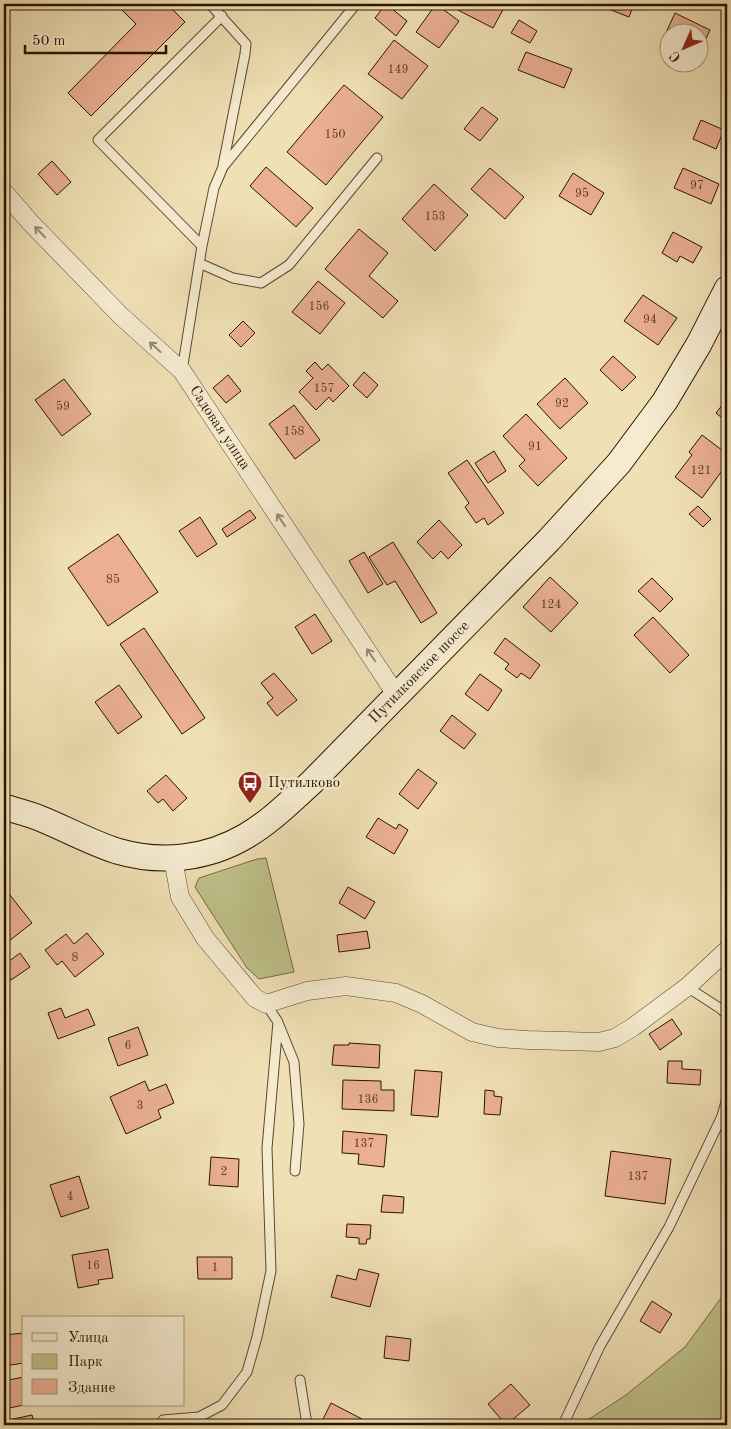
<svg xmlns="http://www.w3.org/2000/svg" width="731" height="1429" viewBox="0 0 731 1429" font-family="'Old Standard TT',serif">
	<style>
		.green { fill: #bfc18a; stroke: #746a45 }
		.building { fill: #eaaf94; stroke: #291300 }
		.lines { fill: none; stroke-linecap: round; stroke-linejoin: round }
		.lane-casing { stroke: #5b462d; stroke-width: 11 }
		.street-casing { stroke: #5b462d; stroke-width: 19 }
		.secondary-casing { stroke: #291300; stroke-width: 27 }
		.lane { stroke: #f5ebcf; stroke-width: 9 }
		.street { stroke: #f5ebcf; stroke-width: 18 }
		.secondary { stroke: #f5ebcf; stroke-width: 25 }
		.oneway { stroke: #998a72 }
		.labels { text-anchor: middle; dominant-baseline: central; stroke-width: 5; stroke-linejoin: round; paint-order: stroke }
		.number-label { font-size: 12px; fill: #593a25 }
		.street-label { font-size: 15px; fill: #291300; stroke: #f5ebcf }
		.poi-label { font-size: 15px; fill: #291300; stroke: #f5ebcf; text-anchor: start }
	</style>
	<rect width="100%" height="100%" fill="#f0e0b5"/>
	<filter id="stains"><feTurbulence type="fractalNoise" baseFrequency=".004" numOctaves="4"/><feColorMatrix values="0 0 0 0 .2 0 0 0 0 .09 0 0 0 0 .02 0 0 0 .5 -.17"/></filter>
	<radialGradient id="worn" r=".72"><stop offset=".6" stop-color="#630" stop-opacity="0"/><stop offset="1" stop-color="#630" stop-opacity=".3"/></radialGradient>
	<path class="green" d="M266,858L294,972L259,979L247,968L195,887L199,878L257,859Z
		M727,1290V1425H580L626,1395L685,1347Z"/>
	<path class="building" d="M116,4H167L185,22L91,116L68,93L136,24Z
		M386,4L407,21L396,36L375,18Z
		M436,4L459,21L439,48L416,32Z
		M456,4H506L493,28L454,8Z
		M596,4H634L629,17Z
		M675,13L710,30L698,55V32H668V50L660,46Z
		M519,20L537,31L530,43L511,33Z
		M394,40L428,66L402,99L368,74Z
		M526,52L572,69L564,88L518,70Z
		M344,85L383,117L326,185L287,152Z
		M482,107L498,119L480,141L464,129Z
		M701,120L724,130L716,149L693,139Z
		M52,161L71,182L57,195L38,174Z
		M266,167L313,208L296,227L250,186Z
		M490,168L524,197L505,219L471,189Z
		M683,168L719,184L711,204L674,188Z
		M573,173L604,193L591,215L559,196Z
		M434,184L468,215L435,251L402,219Z
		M359,229L388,253L369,276L398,301L383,318L325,269Z
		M673,232L702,247L693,263L680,256L677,262L662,253Z
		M318,281L345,303L320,334L292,312Z
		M643,295L677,318L658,345L624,321Z
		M243,321L255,333L241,347L229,335Z
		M613,356L636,377L622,391L600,370Z
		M315,362L322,370L328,364L349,386L333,402L329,397L316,410L299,392L313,378L306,371Z
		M364,372L378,385L367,398L353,385Z
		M228,375L241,391L226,403L213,388Z
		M565,378L588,403L560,429L537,404Z
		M64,379L91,414L62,436L35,400Z
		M727,399V422L716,413Z
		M294,405L320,440L295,459L269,424Z
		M526,414L567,458L538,486L519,466L525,460L503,436Z
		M702,435L727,454V464L702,498L675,477L692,455L689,452Z
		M494,451L506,471L488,483L475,463Z
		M467,460L504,513L488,525L484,518L476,523L465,507L469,503L448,473Z
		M698,506L711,519L703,527L689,514Z
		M250,510L256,518L227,537L222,529Z
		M200,517L217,544L197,557L179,531Z
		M439,520L462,545L448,559L441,551L433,559L417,542Z
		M118,534L158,592L108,626L68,568Z
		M393,542L437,613L421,623L395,581L387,585L369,557Z
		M364,552L383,584L368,593L349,561Z
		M550,577L578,603L551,632L523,607Z
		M652,578L673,599L660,612L638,591Z
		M315,614L332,641L312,654L295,627Z
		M653,617L689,655L670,673L634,635Z
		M144,628L205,718L182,734L120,644Z
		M505,638L540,665L530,679L521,673L517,678L505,669L509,664L494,653Z
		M274,673L297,700L277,716L267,703L273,698L261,683Z
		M480,674L502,690L488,711L465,694Z
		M119,685L142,717L118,734L95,702Z
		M452,715L476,734L464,749L440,731Z
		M418,769L437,783L418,809L399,794Z
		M166,775L187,798L173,811L163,799L158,803L147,791Z
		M378,818L396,829L399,824L408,830L394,854L366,837Z
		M348,887L375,902L365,919L339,903Z
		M6,890L32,923L9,941L4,934V892Z
		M367,931L370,948L339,952L337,935Z
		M87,933L104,954L75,977L62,961L57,965L45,950L66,934L74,944Z
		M20,953L30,967L11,980L4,971V965Z
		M61,1008L65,1018L88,1009L95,1025L58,1039L48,1013Z
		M672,1019L682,1034L660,1050L649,1034Z
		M138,1027L148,1055L118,1066L108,1038Z
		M349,1043L380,1045L379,1068L332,1065L334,1045H349Z
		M668,1061H682V1069L701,1070L700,1085L667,1083Z
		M415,1070L442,1072L438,1117L411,1115Z
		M343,1080L381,1081V1090H394V1111L342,1109Z
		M145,1081L149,1091L166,1084L174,1103L158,1110L161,1118L126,1134L110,1097Z
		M485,1090L494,1091V1096L502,1097L500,1115L484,1114Z
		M343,1131L387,1135L384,1167L358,1164L359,1154L342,1153Z
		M611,1151L671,1159L665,1204L605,1196Z
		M211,1157L239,1159L238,1187L209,1185Z
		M79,1176L89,1208L61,1217L50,1185Z
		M383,1195L404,1197L403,1213L381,1212Z
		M347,1224L371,1225L370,1239H367L366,1244H359V1238L346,1237Z
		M108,1249L113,1278L98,1280L99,1284L78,1288L72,1255Z
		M197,1257H232V1279H198Z
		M359,1269L379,1274L370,1307L331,1297L337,1275L356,1280Z
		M652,1301L672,1314L660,1333L640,1321Z
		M24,1333V1363L4,1366V1335Z
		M386,1336L411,1339L409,1361L384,1358Z
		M24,1377V1405L4,1409V1381Z
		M511,1384L530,1405L506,1425L488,1404Z
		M331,1403L362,1419L359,1425H320Z
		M32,1415L35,1425H10L9,1420Z"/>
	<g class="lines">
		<defs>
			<path id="lane" d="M210,4L246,44L245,54L223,165
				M202,246L98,140L222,16
				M199,263L233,278L261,283L289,265L377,158
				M182,371L202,246L214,188L223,167L356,4
				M687,987L721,1009L727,1015
				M279,1025L294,1062L299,1124L295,1171
				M300,1380L307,1425
				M163,1420L199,1417L222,1405L247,1372L257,1337L271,1271L267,1148L278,1022L266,1004
				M563,1425L600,1346L669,1227L722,1116L727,1098"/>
			<g id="street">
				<path id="s1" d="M4,192L29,221L121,316L182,371L397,696"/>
				<path d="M173,859L180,897L205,938L255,998L266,1004L307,991L346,986L396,993L422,1004L472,1032L498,1038L528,1040L599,1042L615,1038L633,1027L687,987L727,950"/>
			</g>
			<g id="secondary">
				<path id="s2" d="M4,807C17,811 31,814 44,820C68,830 92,843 117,851C161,864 207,859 246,836C270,822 291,801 311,783L549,540L619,463L665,401L699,344L727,289"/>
			</g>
		</defs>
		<use href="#lane" class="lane-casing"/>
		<use href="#street" class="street-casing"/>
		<use href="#secondary" class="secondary-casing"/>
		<use href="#lane" class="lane"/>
		<use href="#street" class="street"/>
		<use href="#secondary" class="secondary"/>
	</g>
	<defs><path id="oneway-shaft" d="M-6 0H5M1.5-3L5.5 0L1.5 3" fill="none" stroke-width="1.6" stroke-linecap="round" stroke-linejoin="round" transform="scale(1.25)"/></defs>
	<g class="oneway">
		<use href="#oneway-shaft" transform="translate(40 232) rotate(-134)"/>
		<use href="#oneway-shaft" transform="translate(155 347) rotate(-138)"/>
		<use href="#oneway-shaft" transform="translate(281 520) rotate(-124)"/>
		<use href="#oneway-shaft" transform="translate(371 655) rotate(-124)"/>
	</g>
	<defs>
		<symbol id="bus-pin" viewBox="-11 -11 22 30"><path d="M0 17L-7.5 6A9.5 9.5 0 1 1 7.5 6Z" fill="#8f2418" stroke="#f5ebcf"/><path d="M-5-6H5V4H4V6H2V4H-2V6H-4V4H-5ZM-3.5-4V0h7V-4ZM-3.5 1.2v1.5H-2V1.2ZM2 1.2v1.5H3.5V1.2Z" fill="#fff"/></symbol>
	</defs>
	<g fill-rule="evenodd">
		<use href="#bus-pin" x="236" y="769" width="28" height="38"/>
	</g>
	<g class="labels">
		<g class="number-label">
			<text x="398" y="70">149</text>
			<text x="335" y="135">150</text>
			<text x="697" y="186">97</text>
			<text x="582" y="194">95</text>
			<text x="435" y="217">153</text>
			<text x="319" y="307">156</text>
			<text x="650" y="320">94</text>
			<text x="324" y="389">157</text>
			<text x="562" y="404">92</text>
			<text x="63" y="407">59</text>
			<text x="294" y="432">158</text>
			<text x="535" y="447">91</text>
			<text x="701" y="471">121</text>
			<text x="113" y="580">85</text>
			<text x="551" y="605">124</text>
			<text x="75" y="958">8</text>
			<text x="128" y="1046">6</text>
			<text x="368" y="1100">136</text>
			<text x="140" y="1106">3</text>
			<text x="364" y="1144">137</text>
			<text x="224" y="1172">2</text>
			<text x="638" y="1177">137</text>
			<text x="70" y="1197">4</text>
			<text x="93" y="1266">16</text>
			<text x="215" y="1268">1</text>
		</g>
		<g class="street-label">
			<text stroke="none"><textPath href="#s1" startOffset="321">Садовая улица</textPath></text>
			<text stroke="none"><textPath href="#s2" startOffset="494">Путилковское шоссе</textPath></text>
		</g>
		<g class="poi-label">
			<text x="268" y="783">Путилково</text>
		</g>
	</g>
	<rect width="731" height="1429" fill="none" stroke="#f0e0b5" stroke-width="20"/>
	<rect x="5" y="5" width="721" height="1419" fill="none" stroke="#291300" stroke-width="2.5"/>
	<rect x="10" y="10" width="711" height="1409" fill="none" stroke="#291300"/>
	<rect x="22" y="1316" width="162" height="90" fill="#f5ebcf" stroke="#a3957c"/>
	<rect x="32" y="1333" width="25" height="8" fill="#f5ebcf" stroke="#a3957c"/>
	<text x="68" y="1342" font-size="15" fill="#291300">Улица</text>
	<rect x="32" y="1354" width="25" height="15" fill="#bfc18a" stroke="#a3957c"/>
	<text x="68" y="1366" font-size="15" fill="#291300">Парк</text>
	<rect x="32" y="1379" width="25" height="15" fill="#eaaf94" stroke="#a3957c"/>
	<text x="68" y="1392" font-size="15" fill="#291300">Здание</text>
	<g transform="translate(684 48) rotate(225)"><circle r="24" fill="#f5ebcf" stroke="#a3957c"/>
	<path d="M0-4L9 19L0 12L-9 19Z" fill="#8f2418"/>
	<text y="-8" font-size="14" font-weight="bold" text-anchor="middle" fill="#291300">С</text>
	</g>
	<path d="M25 45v8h141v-8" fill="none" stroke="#291300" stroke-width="2.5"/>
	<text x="32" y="45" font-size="15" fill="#291300" stroke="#f5ebcf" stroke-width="4" paint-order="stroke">50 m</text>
	<rect width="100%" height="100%" filter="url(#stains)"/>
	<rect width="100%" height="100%" fill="url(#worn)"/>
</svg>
